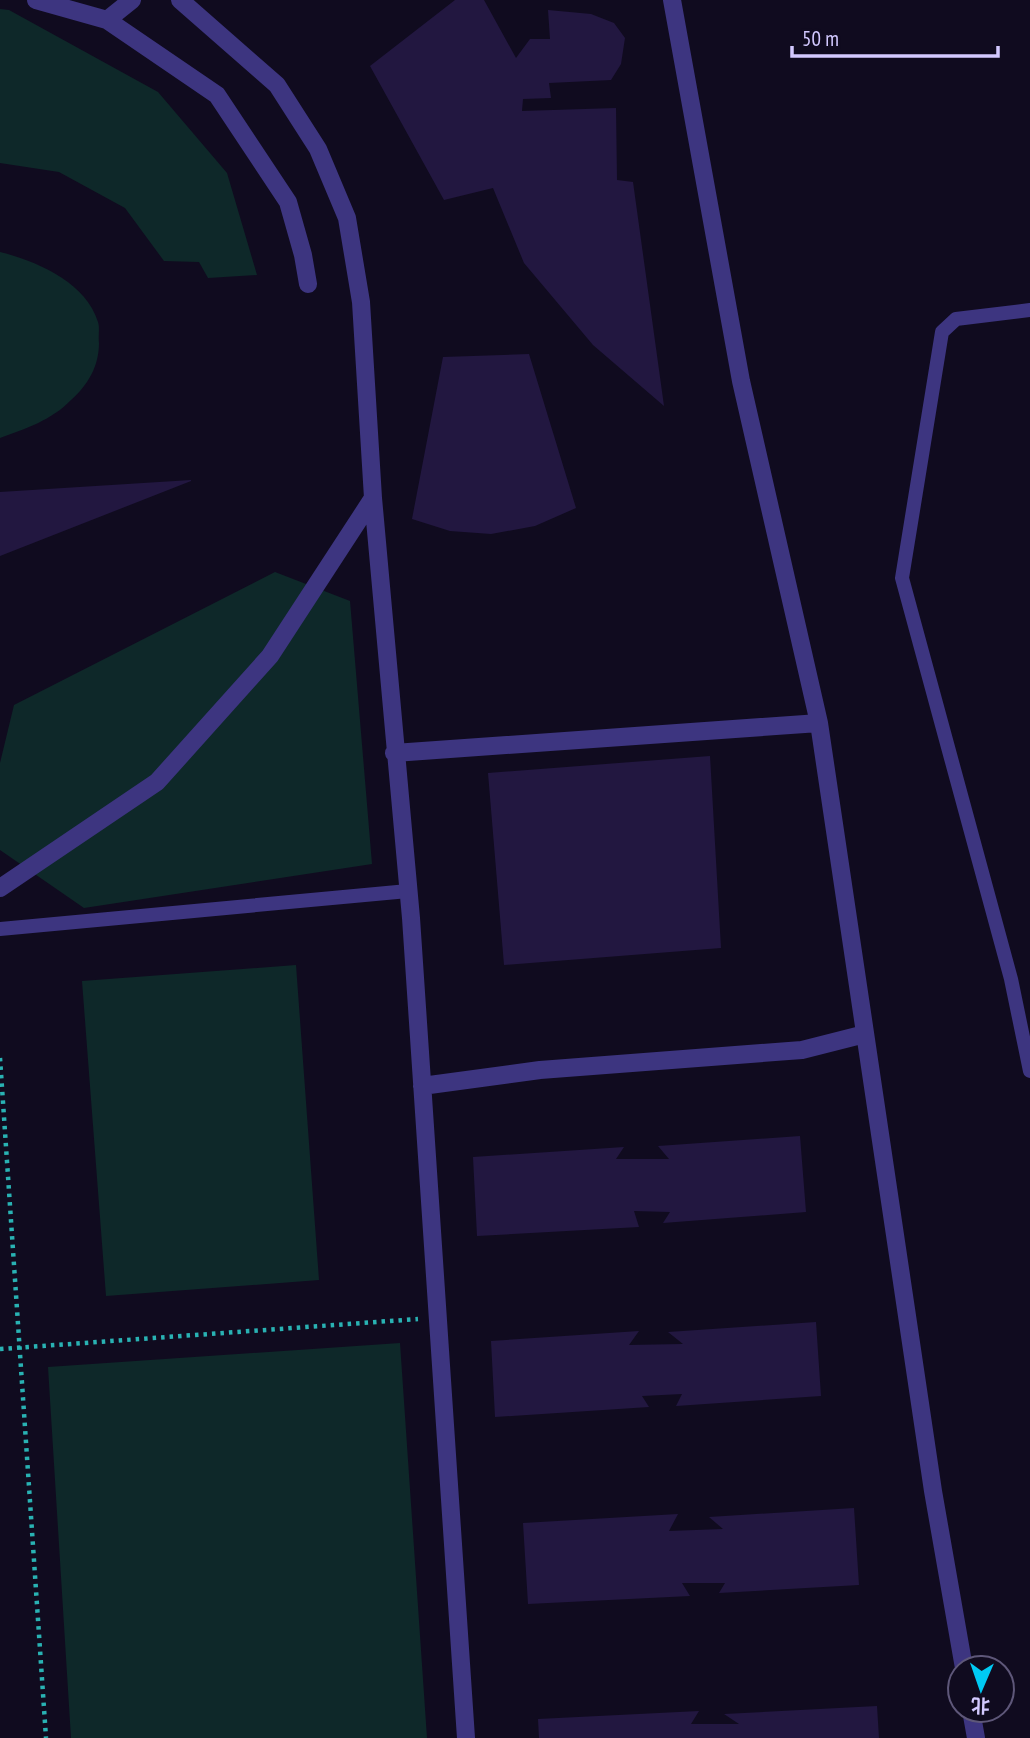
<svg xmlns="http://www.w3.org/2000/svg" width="1030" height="1738" viewBox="0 0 1030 1738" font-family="'PT Sans Narrow','Noto Sans SC',sans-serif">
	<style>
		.green { fill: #0e2829 }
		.building { fill: #221740 }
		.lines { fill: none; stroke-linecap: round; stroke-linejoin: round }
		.path { stroke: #29b2b3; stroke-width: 4.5; stroke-dasharray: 3.5 5; stroke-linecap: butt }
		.lane { stroke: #3d3580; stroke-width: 14 }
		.street { stroke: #3d3580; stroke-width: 18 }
	</style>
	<rect width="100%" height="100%" fill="#100b1f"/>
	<path class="green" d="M0,9L9,10L158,92L227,173L257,275L208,278L199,262L164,261L125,208L59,172L0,163Z
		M0,252C36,261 86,282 98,322C100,328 98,337 99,343C99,366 88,385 71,400C52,420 25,429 0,438Z
		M275,572L350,601L372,864L84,908L0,850V763L14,705Z
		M296,965L319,1280L106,1296L82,981Z
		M400,1343L427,1738H71L48,1367Z"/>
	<path class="building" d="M455,0H484L516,58L530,39H550L548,10L591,14L614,23L625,38L621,64L611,80L549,83L551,98L523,99L522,111L616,108L617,180L633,182L664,406L593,345L524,263L493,188L444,200L370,66Z
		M529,354L576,508L535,526L491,534L450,531L412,519L443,357Z
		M191,480V481L0,556V492Z
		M710,756L721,948L504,965L488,773Z
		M800,1136L806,1212L663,1223L670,1212L634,1211L639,1227L477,1236L473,1157L624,1147L616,1159H669L658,1146Z
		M816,1322L821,1396L676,1406L682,1394L642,1396L649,1407L495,1417L491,1341L639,1331L629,1345L683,1344L668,1332Z
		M854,1508L859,1585L719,1593L725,1583H682L690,1596L528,1604L523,1523L678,1514L669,1531L723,1529L709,1517Z
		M877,1706L879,1738H539L538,1719L699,1711L691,1724H739L724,1714Z"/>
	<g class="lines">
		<path class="path" d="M0,1058L46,1738
			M0,1349L418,1319"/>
		<path class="lane" d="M1030,310L956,319L942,332L902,578L1011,979L1030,1071
			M0,929L408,891"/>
		<path class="street" d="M36,0L107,20L217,95L288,202L303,255L308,284
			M180,0L277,85L318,149L347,218L361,302L373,498L411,918L466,1738
			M672,0L741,381L819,723L933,1491L964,1668
			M107,20L132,0
			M394,753L819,723
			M0,888L157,782L270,656L373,498
			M422,1086L540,1070L802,1050L865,1034
			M971,1710L976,1738"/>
	</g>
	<g transform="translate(981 1689) rotate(182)"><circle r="33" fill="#100b1f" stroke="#5e5779" stroke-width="2"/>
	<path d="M0-5L12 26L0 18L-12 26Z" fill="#00caf4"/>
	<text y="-10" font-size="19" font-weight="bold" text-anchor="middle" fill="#d3c9ff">北</text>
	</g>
	<path d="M792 46v10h206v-10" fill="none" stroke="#d3c9ff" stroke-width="3.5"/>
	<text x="802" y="46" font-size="21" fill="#d3c9ff" stroke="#100b1f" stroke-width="5" paint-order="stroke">50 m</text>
</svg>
